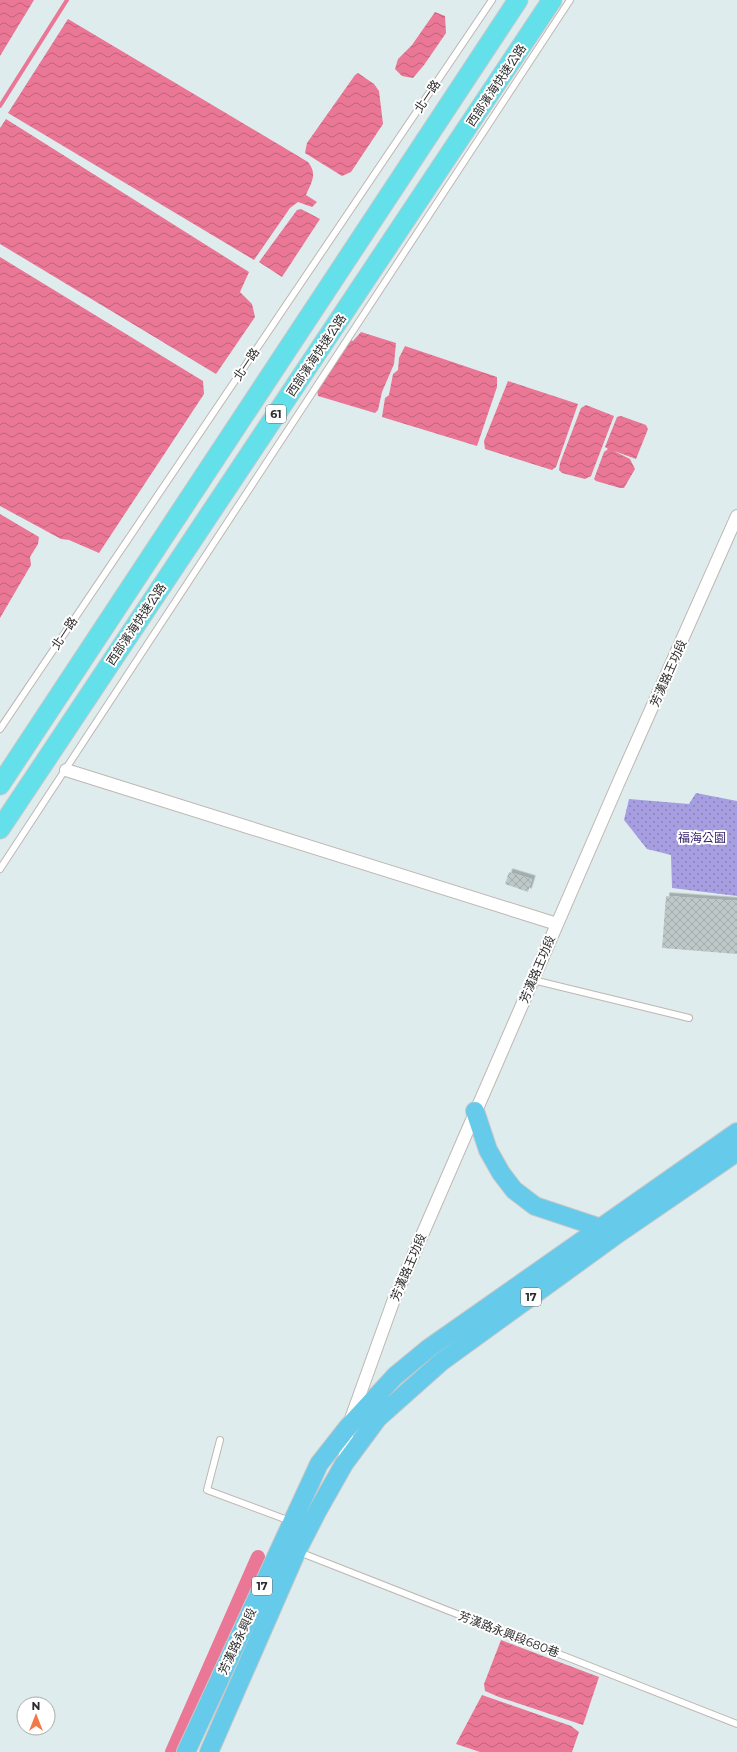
<svg xmlns="http://www.w3.org/2000/svg" width="737" height="1752" viewBox="0 0 737 1752" font-family="Montserrat,'Noto Sans TC',sans-serif">
	<style>
		.park { fill: url(#park-dots) }
		.water { fill: url(#water-waves) }
		.lines { fill: none; stroke-linecap: round; stroke-linejoin: round }
		.stream { stroke: #ea7795; stroke-width: 4 }
		.canal { stroke: #ea7795; stroke-width: 14 }
		.building { fill: url(#building-cross-hatch); filter: url(#shadow) }
		.service-casing { stroke: #bfb6b2; stroke-width: 8 }
		.minor-casing { stroke: #bfb6b2; stroke-width: 14 }
		.primary-casing { stroke: #c8c8c8; stroke-width: 20 }
		.trunk-casing { stroke: #c8c8c8; stroke-width: 21 }
		.service { stroke: #fff; stroke-width: 6 }
		.minor { stroke: #fff; stroke-width: 12 }
		.primary { stroke: #66caeb; stroke-width: 18 }
		.trunk { stroke: #63e0ea; stroke-width: 19 }
		.labels { text-anchor: middle; dominant-baseline: central; stroke-width: 4; stroke-linejoin: round; paint-order: stroke }
		.shield { fill: #fff; stroke: #6b6b6b; stroke-width: 1 }
		.shield-label { font-size: 11px; font-weight: bold; fill: #2c2c2c }
		.street-label { font-size: 12px; fill: #2c2c2c; stroke: #fff }
		.park-label { font-size: 12px; fill: #321e67; stroke: #fff }
	</style>
	<defs>
		<pattern id="park-dots" width="8" height="8" patternUnits="userSpaceOnUse"><rect width="8" height="8" fill="#a79ee1"/><path d="M2 2h.1M6 6h.1" fill="none" stroke="#8881b7" stroke-width="1.8" stroke-linecap="round"/></pattern>
		<pattern id="water-waves" width="16" height="10" patternUnits="userSpaceOnUse"><rect width="16" height="10" fill="#ea7795"/><path d="M0 5q4-4 8 0t8 0" fill="none" stroke="#be627a"/></pattern>
		<pattern id="building-cross-hatch" width="8" height="8" patternUnits="userSpaceOnUse"><rect width="8" height="8" fill="#bec8c9"/><path d="M0 0l8 8M0 8l8-8" fill="none" stroke="#a3acad"/></pattern>
		<filter id="shadow"><feDropShadow dx="3.5" dy="-3.5" stdDeviation="0" flood-color="#0004"/></filter>
	</defs>
	<rect width="100%" height="100%" fill="#dfeced"/>
	<path class="park" d="M696,793L737,801V896L672,888L671,855L647,849L624,820L629,799L689,804Z"/>
	<path class="water" d="M0,0H34L0,56Z
		M435,12L445,16L446,33L424,65L413,78L402,76L395,69L398,59L412,45Z
		M68,19L308,162C318,174 311,183 306,195L317,202L312,207L298,202L290,208L254,260L8,113Z
		M358,73L374,84L379,91L383,124L351,172L342,176L305,153L307,143L355,75Z
		M6,119L249,272L240,292L252,304L255,317L216,374L0,244V128Z
		M301,209L320,219L282,277L259,262L297,210Z
		M0,257L203,381L204,394L99,553L69,540L61,539L0,506Z
		M361,332L396,343L394,364L382,392L378,410L375,413L318,396L317,390L349,339L353,341Z
		M405,346L497,377V387L477,446L382,417L385,398L389,395L393,374L398,370L399,358Z
		M508,381L578,404L556,467L552,470L485,449L484,441Z
		M586,405L614,416L591,476L585,479L562,473L559,470L560,463L581,408Z
		M621,416L646,425L648,429L636,459L614,451L630,459L635,469L624,488H620L596,481L594,479L604,452L608,449L605,447L617,417Z
		M0,514L39,537L38,544L30,557L31,565L0,618Z
		M501,1640L599,1677L583,1725L499,1697L485,1691L484,1684Z
		M482,1695L571,1726L579,1732L572,1752H480L456,1744Z"/>
	<g class="lines">
		<path class="stream" d="M0,106L67,0"/>
		<path class="canal" d="M172,1752L258,1557"/>
	</g>
	<path class="building" d="M509,872L532,879L528,892L505,884Z
		M666,896L737,901V954L662,948Z"/>
	<g class="lines">
		<defs>
			<path id="service" d="M0,729L492,0
				M0,869L570,0
				M533,980L689,1018
				M220,1440L207,1490L290,1521
				M299,1552L737,1724"/>
			<path id="minor" d="M66,770L557,924
				M344,1462L348,1427L393,1302L621,777L737,516"/>
			<path id="primary" d="M475,1111L488,1150L501,1173L514,1190L535,1206L607,1230
				M186,1752L319,1464L348,1427L395,1376L429,1348L737,1132
				M209,1752L297,1551L318,1510L344,1464L378,1418L441,1362L619,1233L737,1152"/>
			<path id="trunk" d="M0,785L518,0
				M0,829L552,0"/>
		</defs>
		<use href="#service" class="service-casing"/>
		<use href="#minor" class="minor-casing"/>
		<use href="#primary" class="primary-casing"/>
		<use href="#trunk" class="trunk-casing"/>
		<use href="#service" class="service"/>
		<use href="#minor" class="minor"/>
		<use href="#primary" class="primary"/>
		<use href="#trunk" class="trunk"/>
	</g>
	<g class="labels">
		<g class="shield">
			<rect x="266" y="405" width="20" height="18" rx="3"/>
			<rect x="521" y="1288" width="20" height="18" rx="3"/>
			<rect x="252" y="1577" width="20" height="18" rx="3"/>
		</g>
		<g class="shield-label">
			<text x="276" y="414">61</text>
			<text x="531" y="1297">17</text>
			<text x="262" y="1586">17</text>
		</g>
		<g class="street-label">
			<text transform="translate(496 85) rotate(-56)">西部濱海快速公路</text>
			<text transform="translate(427 96) rotate(-56)">北一路</text>
			<text transform="translate(316 355) rotate(-56)">西部濱海快速公路</text>
			<text transform="translate(246 364) rotate(-56)">北一路</text>
			<text transform="translate(136 624) rotate(-56)">西部濱海快速公路</text>
			<text transform="translate(64 633) rotate(-56)">北一路</text>
			<text transform="translate(668 673) rotate(-66)">芳漢路王功段</text>
			<text transform="translate(537 969) rotate(-67)">芳漢路王功段</text>
			<text transform="translate(408 1267) rotate(-67)">芳漢路王功段</text>
			<text transform="translate(509 1634) rotate(21)">芳漢路永興段680巷</text>
			<text transform="translate(237 1641) rotate(-65)">芳漢路永興段</text>
		</g>
		<g class="park-label">
			<text x="702" y="837">福海公園</text>
		</g>
	</g>
	<g transform="translate(36 1716)"><circle r="19" fill="#ffffff" stroke="#ababab"/>
	<path d="M0-3L7 15L0 10L-7 15Z" fill="#f27947"/>
	<text y="-6" font-size="11" font-weight="bold" text-anchor="middle" fill="#2c2c2c">N</text>
	</g>
</svg>
